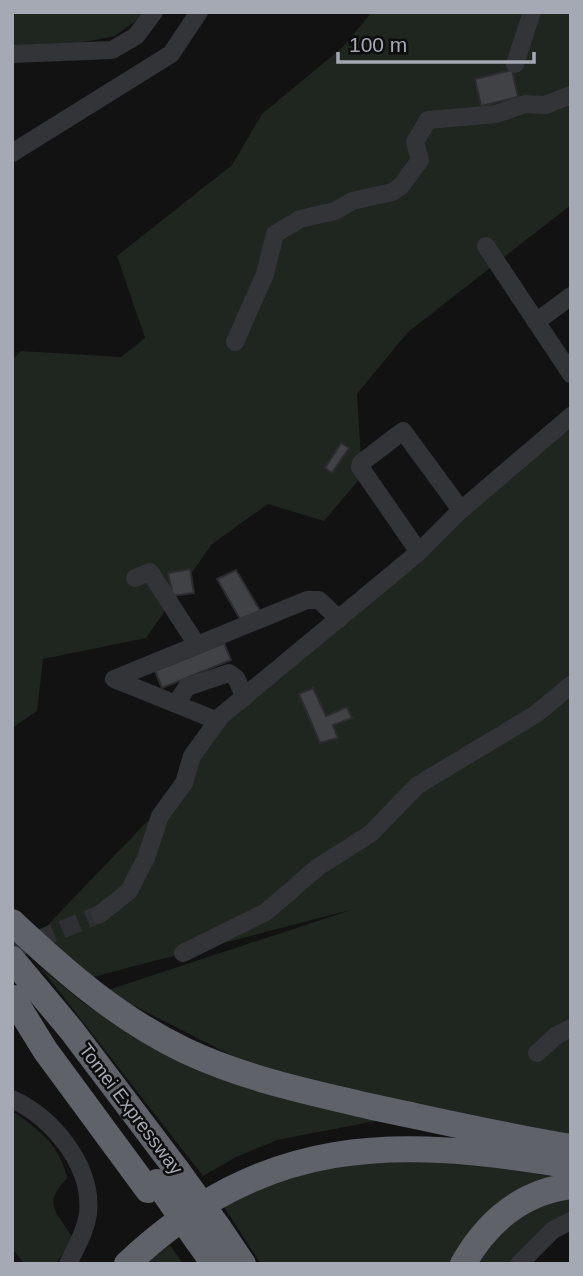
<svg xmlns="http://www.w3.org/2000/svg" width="583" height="1276" viewBox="0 0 583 1276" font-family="Arial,sans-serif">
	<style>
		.green { fill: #1e261f }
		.building { fill: #414246; stroke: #2c2c2f; stroke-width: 2 }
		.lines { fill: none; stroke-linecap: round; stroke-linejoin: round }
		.minor-tunnel { stroke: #2f3033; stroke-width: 18; stroke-dasharray: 18 9; stroke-linecap: butt }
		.minor { stroke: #333438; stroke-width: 18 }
		.highway { stroke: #5f6269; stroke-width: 26 }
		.highway-bridge { stroke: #5f6269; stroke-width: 26 }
		.labels { text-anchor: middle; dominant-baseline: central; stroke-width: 5; stroke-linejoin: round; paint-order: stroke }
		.street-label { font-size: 19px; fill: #a4a9b4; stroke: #0d0d0e }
	</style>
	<rect width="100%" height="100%" fill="#121213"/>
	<path class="green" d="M12,12H148L115,36L12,56Z
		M372,12H571V205L408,332L357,394L362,476L324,521L268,504L212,544L146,638L43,659L37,711L12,728V360L21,351L121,357L145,338L117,256L232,165L262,114L343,47Z
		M571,421V1138L268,1074L105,991L354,909L89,978L40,933L184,783L217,723L269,688L320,634Z
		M40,967L82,1002L121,1027L381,1120L277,1140L236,1157L203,1176Z
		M12,1111C38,1128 61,1147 67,1178C42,1205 56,1211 73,1238L56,1264H24L12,1248Z
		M425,1160L500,1167L555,1177L455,1264H261L224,1207L251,1191L335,1165Z
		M571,1196V1217L540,1233L509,1264H473L521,1209Z
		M170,1245L183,1264H144Z"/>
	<path class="building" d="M512,70L518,97L481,106L475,79Z
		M341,443L349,448L332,473L325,468Z
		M190,569L194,593L173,596L168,573Z
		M236,570L261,612L241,621L217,579Z
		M224,643L231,660L162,688L155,671Z
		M313,688L326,716L347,707L352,718L333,725L338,738L320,743L299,694Z"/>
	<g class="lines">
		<path class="minor-tunnel" d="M12,950L100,914"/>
		<path class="minor" d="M12,54L112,50L136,36L154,12
			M515,64L532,12
			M12,153L171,54L199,12
			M486,246L571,374
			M536,322L571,296
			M235,342L265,274L275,234L300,219L335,211L352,201L392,192L401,186L420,160L415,142L428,120L496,114L525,104L545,105L571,95
			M419,552L360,467L361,463L403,431L461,510
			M135,578L150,572L197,645
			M176,704L187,687L229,673L236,678L245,697
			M218,721L114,679L307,600H319L339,619
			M100,914L129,891L146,858L160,816L184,783L192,756L221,716L419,552L461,510L571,416
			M183,953L266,912L318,867L370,834L418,785L536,714L571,685
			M537,1053L557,1035L571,1028
			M12,1099C53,1118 93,1166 88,1214C85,1233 76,1247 68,1264
			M519,1264L553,1230L571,1221"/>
		<path class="highway" d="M12,922C65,972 119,1019 186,1051C246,1079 309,1092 373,1107C439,1121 504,1136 571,1147
			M12,959L72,1031L177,1170
			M13,998L45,1050L148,1190
			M218,1227L243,1264
			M197,1240L214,1264
			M127,1264C265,1134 395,1136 571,1166
			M463,1264C487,1222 521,1192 571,1186"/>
		<path class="highway-bridge" d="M177,1170L218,1227
			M157,1182L197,1240"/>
	</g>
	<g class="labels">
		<g class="street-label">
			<text transform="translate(131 1109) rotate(53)">Tomei Expressway</text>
		</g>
	</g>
	<rect width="583" height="1276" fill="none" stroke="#a4a9b4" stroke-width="28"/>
	<path d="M338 52v10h196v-10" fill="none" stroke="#a4a9b4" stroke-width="3.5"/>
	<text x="349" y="52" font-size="21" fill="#a4a9b4" stroke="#0d0d0e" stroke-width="5" paint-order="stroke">100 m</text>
</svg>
